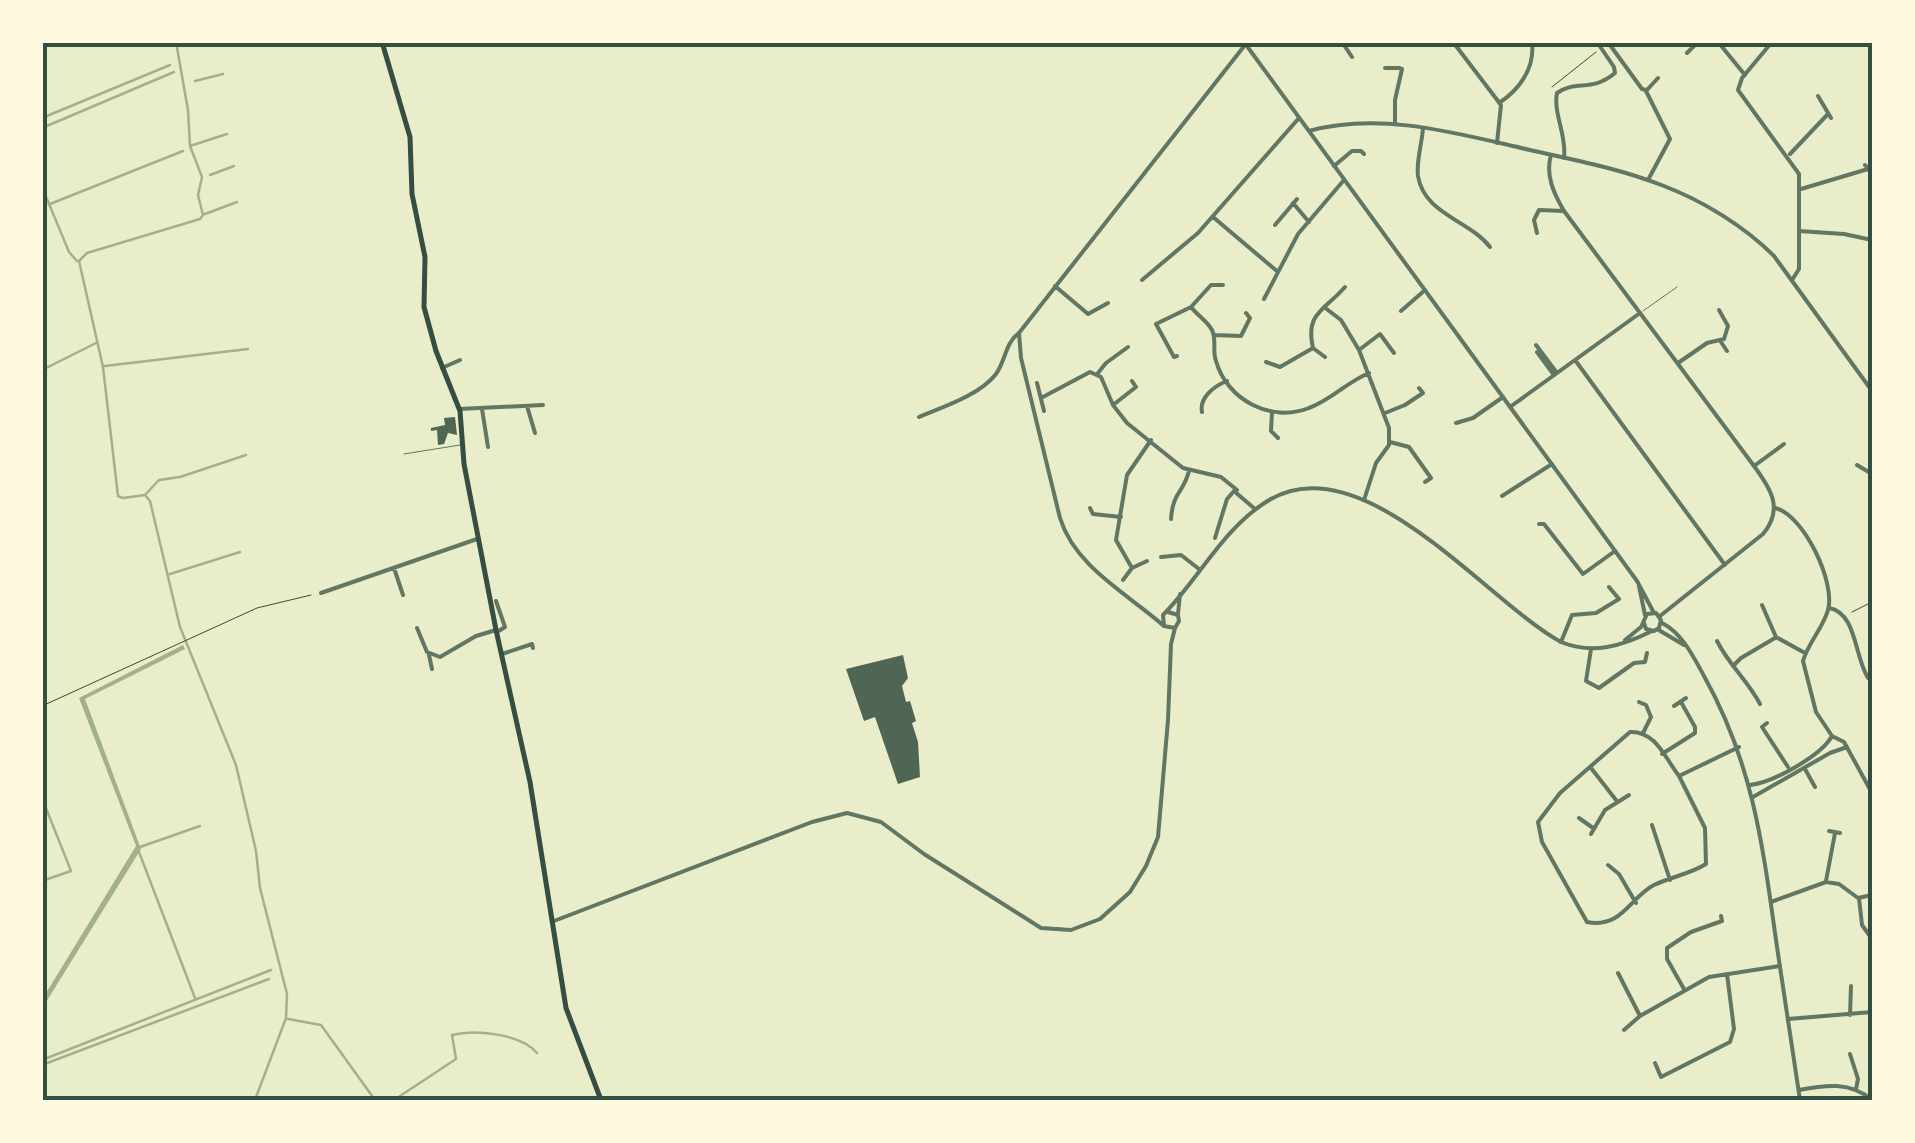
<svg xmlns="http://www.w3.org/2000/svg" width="1915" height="1143" viewBox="0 0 1915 1143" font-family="Figtree,sans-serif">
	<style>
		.water { fill: #a3b18a }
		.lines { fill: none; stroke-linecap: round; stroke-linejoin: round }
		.stream { stroke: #a3b18a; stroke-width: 2.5 }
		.building { fill: #4f6655 }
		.path { stroke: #344e41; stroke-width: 1 }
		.service { stroke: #617663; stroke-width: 1 }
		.minor { stroke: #617663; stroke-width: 4 }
		.tertiary { stroke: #617663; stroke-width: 4 }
		.secondary { stroke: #344e41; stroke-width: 5 }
		.neatline { fill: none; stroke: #344e41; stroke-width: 4 }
	</style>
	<rect width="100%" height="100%" fill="#e9edc9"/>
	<path class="water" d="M183,645L185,649L85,699L141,849L43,1007V998L136,846L79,698Z"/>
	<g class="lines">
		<path class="stream" d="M176,42L188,110L190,146L202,177L198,195L203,215L200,219L87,253L79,261L103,367L118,496L123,498L145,495L150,501L180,627L236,765L256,851L260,888L287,994L286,1018L255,1100
			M42,47L52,42
			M195,81L223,74
			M42,118L170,65
			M42,128L174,72
			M190,146L227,134
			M210,175L234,166
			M42,187L69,252L77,261
			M50,204L183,151
			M205,214L237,202
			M105,366L248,349
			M42,370L96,343
			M145,495L159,480L180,477L246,455
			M170,574L240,552
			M42,798L71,871L42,881
			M140,847L200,826
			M139,852L195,998
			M288,1019L321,1025L375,1100
			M42,1060L271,970
			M42,1065L269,979
			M394,1100L456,1059L452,1035C475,1029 521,1034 537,1053"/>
	</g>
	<path class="building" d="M455,417L457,435L448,433L444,444L438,445L437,430L431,431V428L445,425L444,418Z
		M903,655L908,678L902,686L906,702L910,701L916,721L912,723L918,742L920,777L898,784L875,717L864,721L846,669Z"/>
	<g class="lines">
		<path class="path" d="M1552,87L1596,52
			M1852,612L1872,602
			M42,706L257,608L311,595"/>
		<path class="service" d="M1643,311L1677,287
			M404,454L460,445"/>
		<path class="minor" d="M1342,42L1352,57
			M1453,42L1501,105L1497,143
			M1718,42L1745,75
			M1772,42L1742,78L1738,90L1799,174V269L1792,280
			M1610,45L1642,89L1646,90
			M1687,53L1698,42
			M1385,68H1400
			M1818,96L1831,118
			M1499,103C1520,89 1535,68 1532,42
			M1395,123V100L1402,69
			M1423,128C1422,144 1416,161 1418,176C1424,214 1469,220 1490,247
			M1790,154L1828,114
			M1551,155C1545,175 1554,194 1564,211L1754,466C1771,489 1784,509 1763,534L1660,616
			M1564,158C1567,135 1553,114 1557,93C1577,79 1591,93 1615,73L1614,67L1597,42
			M1865,165L1872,174
			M1334,166L1352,151H1361L1364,154
			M1648,180L1670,139L1646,91L1658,78
			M1801,189L1868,169
			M1293,203L1309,222
			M1213,217L1278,272
			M1275,225L1297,199
			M1799,231L1844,234L1872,240
			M1537,233L1534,220L1539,210L1564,211
			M1142,280L1198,233L1299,118
			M1223,285H1211L1191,307C1197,315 1207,321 1212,330C1217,340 1212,351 1216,361C1227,400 1271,423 1309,408C1331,400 1347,382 1369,373
			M1055,286L1088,314L1108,303
			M1264,299L1298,234L1344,180
			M1324,307L1341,320L1359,350L1389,428V445L1376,463L1364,500
			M1401,311L1425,290
			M1214,335L1241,336L1250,318L1246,313
			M1721,342L1727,351
			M1536,345L1557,373
			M1313,348L1325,357
			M1359,350L1380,334L1394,353
			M1537,352L1554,375
			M1177,356L1174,357L1156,324L1191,307
			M1575,360L1725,565
			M1266,362L1280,367L1313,348C1305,313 1324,311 1345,287
			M1678,363L1707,343L1724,339L1728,326L1719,310
			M442,368L460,360
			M1098,373L1106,363L1128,347
			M1132,381L1136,387L1113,405L1127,423L1183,468L1221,477L1237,490
			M1037,383L1044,411
			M1041,398L1090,372L1101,377L1113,405
			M527,406L535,433
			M1510,407L1640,313
			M459,409L543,405
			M482,409L488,447
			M1202,412C1199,398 1214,386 1227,381
			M1272,412L1271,431L1278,438
			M1385,413L1405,405L1423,393L1419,388
			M919,417C943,407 980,395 996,374C1006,360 1005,343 1019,333
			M1456,423L1473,418L1503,397
			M1390,442L1409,447L1431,478L1425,482
			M1857,465L1872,474
			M1754,466L1784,444
			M1502,496L1552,464
			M1090,508L1093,514L1121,517
			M1775,508C1803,514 1836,582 1828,610C1823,628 1808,643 1803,661L1816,712L1832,736L1844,742L1872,793
			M1171,519C1173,491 1183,494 1189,471
			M1539,524H1544L1583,574L1615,551
			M1215,538L1227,499L1234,491L1255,509
			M1161,557L1181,555L1199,569
			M394,568L403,595
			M1132,568L1147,561
			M1123,580L1132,568L1116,540L1127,475L1151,440
			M321,593L477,539
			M496,601L505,627L497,632
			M1762,605L1776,637L1805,653
			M1829,608C1857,613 1854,656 1868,678
			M1164,626C1128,594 1075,567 1060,518L1021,358L1019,333L1245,45
			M417,628L427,652L440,657L476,636L496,630
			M1717,641C1729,665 1748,681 1760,704
			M1561,642L1572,615L1596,613L1619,599L1609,587
			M1591,649L1586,681L1599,688L1634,663L1645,662L1647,653
			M502,654L532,644L533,648
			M429,655L432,669
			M1733,666L1741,658L1775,638
			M1639,702L1646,705L1651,717L1643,733
			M1674,706L1686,698
			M1767,723L1762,727L1788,767
			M1662,754L1695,733V727L1681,702
			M1591,768L1616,800
			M1805,769L1815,787
			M1679,776C1665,758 1656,731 1630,732L1560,793L1538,822L1542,842L1587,922C1622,929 1630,897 1654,885C1671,877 1690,874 1706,864L1705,828L1679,776L1739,747
			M1750,785C1772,783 1821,756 1832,736
			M1753,797L1830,753L1847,747
			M1579,818L1593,828
			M1652,825L1670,880
			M1829,831L1840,833
			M1591,834L1605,810L1629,795
			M1608,865L1619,874L1636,903
			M1826,881L1835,833
			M1859,898L1862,925L1872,939
			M1771,902L1826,882L1839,884L1858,898L1872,895
			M1618,973L1640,1016
			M1684,989L1667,959V948L1691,932L1722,921L1721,916
			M1850,1015L1851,986
			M1788,1019L1872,1012
			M1624,1030L1640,1016L1709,977L1780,966
			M1850,1054L1858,1079L1856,1089
			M1655,1063L1661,1077L1730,1042L1734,1029L1727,974
			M1799,1090C1825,1085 1850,1081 1872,1100"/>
		<path class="tertiary" d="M1244,42L1637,581L1654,613
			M1309,131C1381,111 1459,134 1530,150C1575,160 1621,169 1664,186C1703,201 1744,226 1774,256L1872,391
			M1639,586L1645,615
			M1168,612L1178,615L1179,621L1175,628L1164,626L1163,615C1198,580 1222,530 1266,502C1360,440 1487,602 1561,642C1593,655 1622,646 1652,631
			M1178,614L1180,594
			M1662,623C1682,633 1693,656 1704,676C1751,760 1762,839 1775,933C1783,989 1792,1045 1800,1100
			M1657,629L1684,645
			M1625,640L1641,627L1647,614L1656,613L1661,620L1659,628L1654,631L1646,629L1644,623
			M554,921L812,822L847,813L881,822L924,854L1041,928L1071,930L1100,919L1130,892L1146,866L1158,837L1168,720L1171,644L1175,628"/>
		<path class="secondary" d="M382,42L410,137L412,194L425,257L424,307L436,351L460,411L464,464L496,630L530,782L566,1008L601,1100"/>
	</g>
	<rect width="1915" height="1143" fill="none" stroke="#fefae0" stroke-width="90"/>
	<rect x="45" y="45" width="1825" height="1053" class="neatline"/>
</svg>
